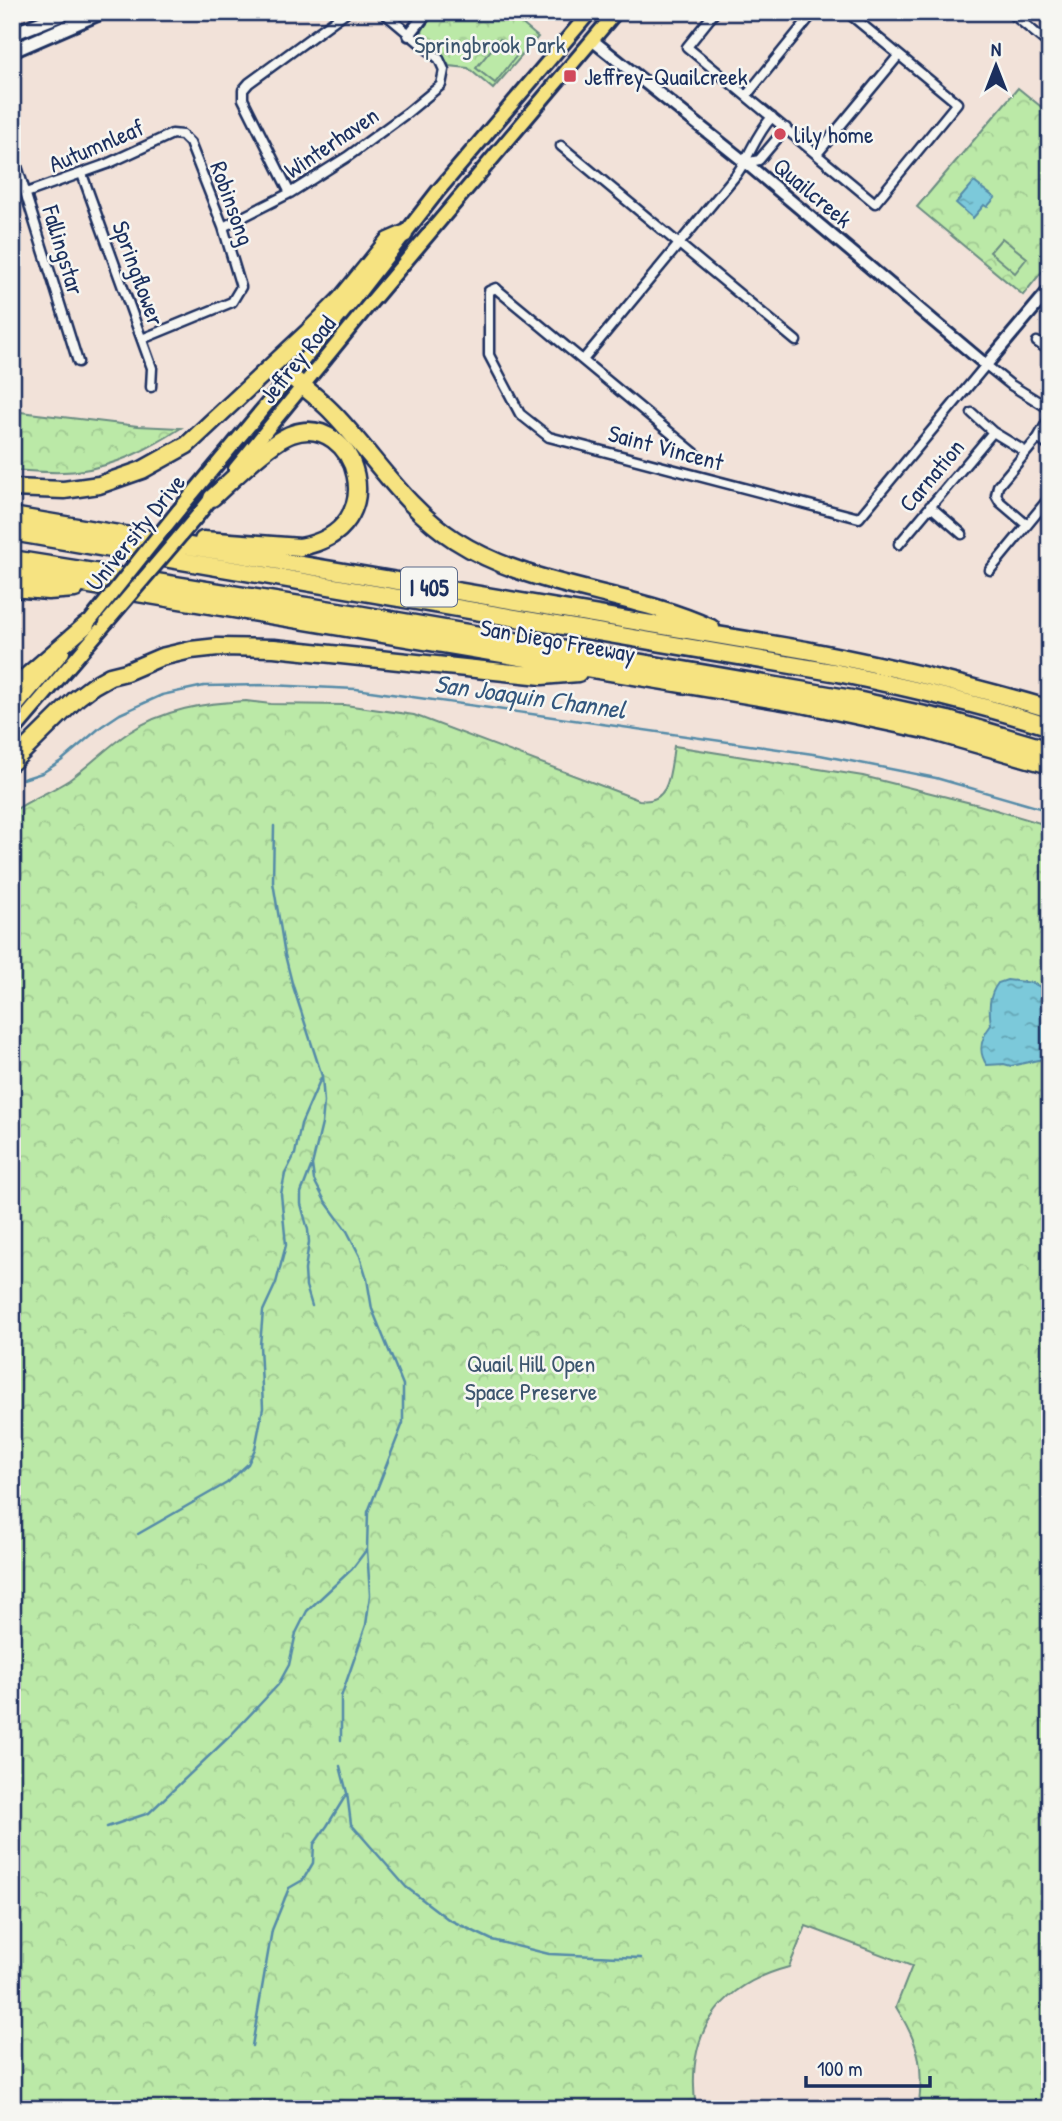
<svg xmlns="http://www.w3.org/2000/svg" width="1062" height="2121" viewBox="0 0 1062 2121" font-family="'Patrick Hand',sans-serif">
	<style>
		.park { fill: url(#park-crowns); stroke: #6b8c82; stroke-width: 2 }
		.garden { fill: #bbe9a7; stroke: #6b8c82; stroke-width: 2 }
		.water { fill: url(#water-ripples); stroke: #558ba8; stroke-width: 2 }
		.lines { fill: none; stroke-linecap: round; stroke-linejoin: round }
		.stream { stroke: #558ba8; stroke-width: 2.5 }
		.minor-casing { stroke: #1b2f5e; stroke-width: 13 }
		.tertiary-casing { stroke: #1b2f5e; stroke-width: 16 }
		.secondary-casing { stroke: #1b2f5e; stroke-width: 18 }
		.primary-casing { stroke: #1b2f5e; stroke-width: 18 }
		.motorway-casing { stroke: #1b2f5e; stroke-width: 21 }
		.minor { stroke: #f6f6f2; stroke-width: 8 }
		.tertiary { stroke: #f6f6f2; stroke-width: 10 }
		.secondary { stroke: #f6f6f2; stroke-width: 12 }
		.primary { stroke: #f6e381; stroke-width: 12 }
		.motorway { stroke: #f6e381; stroke-width: 16 }
		.primary-bridge-casing { stroke: #1b2f5e; stroke-width: 18; stroke-linecap: butt }
		.primary-bridge { stroke: #f6e381; stroke-width: 12 }
		.poi-dot { fill: #d1495b; stroke: #f6f6f2; stroke-width: 2.5 }
		.labels { text-anchor: middle; dominant-baseline: central; stroke-width: 5; stroke-linejoin: round; paint-order: stroke }
		.shield { fill: #f6f6f2; stroke: #5d6b8a; stroke-width: 2 }
		.shield-label { font-size: 23px; font-weight: bold; fill: #1b2f5e }
		.park-label { font-size: 24px; fill: #3b546d; stroke: #f6f6f2 }
		.poi-label { font-size: 24px; fill: #1b2f5e; stroke: #f6f6f2; text-anchor: start }
		.street-label { font-size: 24px; fill: #1b2f5e; stroke: #f6f6f2 }
		.water-label { font-size: 26px; font-style: italic; fill: #33567d; stroke: #f6f6f2 }
	</style>
	<defs>
		<pattern id="park-crowns" width="20" height="18" patternUnits="userSpaceOnUse" patternTransform="scale(1.75)"><rect width="20" height="18" fill="#bbe9a7"/><path d="M2 6a3 3 0 1 1 6 0M12 15a3 3 0 1 1 6 0" fill="none" stroke="#a0c892"/></pattern>
		<pattern id="water-ripples" width="26" height="14" patternUnits="userSpaceOnUse" patternTransform="scale(1.75)"><rect width="26" height="14" fill="#7bc9da"/><path d="M2 4q2-2 4 0t4 0M15 11q2-2 4 0t4 0" fill="none" stroke="#64a4b4"/></pattern>
	</defs>
	<rect width="100%" height="100%" fill="#f2e2d9"/>
	<filter id="ink" filterUnits="userSpaceOnUse"><feTurbulence type="fractalNoise" baseFrequency=".0143" numOctaves="2"/><feDisplacementMap in="SourceGraphic" scale="14" xChannelSelector="R" yChannelSelector="G"/><feConvolveMatrix kernelMatrix="1 2 1 2 8 2 1 2 1" color-interpolation-filters="sRGB"/></filter>
	<g filter="url(#ink)">
		<path class="park" d="M435,12H508L538,37L493,89L468,68L449,66C443,52 427,47 422,32L425,25Z
			M1018,88L1050,114V262L1023,295L917,207Z
			M12,411L138,426L181,428C149,449 116,466 77,471C56,474 33,471 12,470Z
			M246,701L271,704L345,705L414,715L639,800C671,805 670,770 674,746L863,776L979,805L1050,826V2109H918C925,2066 919,2044 896,2007L912,1966L806,1926L789,1967C717,1986 685,2035 696,2109H12V812C30,799 51,792 69,780C89,766 107,747 128,733C164,709 204,703 246,701Z"/>
		<path class="garden" d="M500,39L518,54L495,83L476,68Z
			M1002,238L1027,258L1015,273L990,252Z"/>
		<path class="water" d="M974,182L995,198L987,207L984,205L973,218L956,203Z
			M1007,980L1033,983L1050,992V1036L1048,1041L1050,1056L1047,1058L1011,1066L1004,1064L987,1065C977,1051 981,1038 991,1025C989,1010 988,996 998,983Z"/>
		<g class="lines">
			<path class="stream" d="M23,779L42,773L61,761L102,726L120,714L162,695L204,686L269,685L356,689L820,755L936,778L1050,811
				M274,826L273,882L285,955L292,983L322,1076L324,1102L322,1124L312,1165L314,1180L325,1201L347,1231L360,1256L367,1279L372,1309L403,1385V1423L368,1512L367,1549L370,1595L366,1625L341,1697V1740
				M311,1167L301,1193V1204L308,1230L309,1242L305,1270L306,1286L312,1306
				M138,1534L227,1483L248,1464L255,1449L263,1408L260,1345L263,1311L276,1283L286,1245L281,1194L285,1174L295,1154L301,1124L321,1078
				M340,1766L347,1793L351,1824L406,1887L448,1919L492,1940L549,1954L641,1958
				M107,1827L149,1813L230,1736L278,1685L289,1665L296,1633L307,1611L352,1569L367,1549
				M252,2046L272,1930L289,1888L303,1880L313,1863L314,1844L327,1826L346,1795"/>
			<defs>
				<path id="minor" d="M715,12L687,47L875,203L957,103L847,12
					M1010,12L1050,45
					M746,96L814,12
					M561,146L796,341
					M12,150L78,362
					M817,154L899,55
					M746,163L759,160L786,128
					M82,174L152,368L151,387
					M26,193L107,164L172,134L182,135L190,143L223,227L241,287L232,302L142,339
					M290,193L243,99V90L249,83L346,12
					M223,227L290,193L347,157L407,113L441,85L444,70L439,59L383,12
					M1037,342L1050,351
					M583,360L736,175C751,155 754,137 772,117
					M972,413L993,432L1026,452
					M1038,438L1050,447
					M696,454L499,291L496,288L489,291V355L520,414L549,437L859,518L986,365L1011,385L1050,409
					M930,506L962,534
					M1027,525L1000,502L996,495L998,486L1038,438L1050,417
					M899,544L993,432
					M990,570L1050,497"/>
				<path id="tertiary" d="M409,35L427,12
					M592,40L746,163L986,365L1050,289"/>
				<path id="secondary" d="M12,34L68,12
					M12,51L102,12"/>
				<path id="primary" d="M235,469L367,307L616,12
					M178,511L351,303L438,191L590,12
					M198,515L217,491
					M12,712L63,652
					M12,733L106,623"/>
				<path id="motorway" d="M290,376C305,388 321,400 334,414C375,457 405,508 455,540C533,590 629,590 711,628
					M12,488L64,490L99,485L142,470L187,445L308,332L340,300L388,241L404,234
					M12,516L806,650C888,666 969,685 1050,709
					M12,532L838,673C909,688 980,704 1050,727
					M203,540L300,547C396,530 355,411 292,434C269,442 231,481 212,498
					M12,559L357,614L852,699L948,720L1050,750
					M12,572L807,705L930,731L1050,765
					M12,588L48,591L75,589
					M12,689L86,625
					M12,762L77,698L94,685L110,676L126,672L161,657L191,650L218,647L274,648L542,676L578,673"/>
			</defs>
			<use href="#minor" class="minor-casing"/>
			<use href="#tertiary" class="tertiary-casing"/>
			<use href="#secondary" class="secondary-casing"/>
			<use href="#primary" class="primary-casing"/>
			<use href="#motorway" class="motorway-casing"/>
			<use href="#minor" class="minor"/>
			<use href="#tertiary" class="tertiary"/>
			<use href="#secondary" class="secondary"/>
			<use href="#primary" class="primary"/>
			<use href="#motorway" class="motorway"/>
			<defs>
				<path id="primary-bridge" d="M91,620L178,511
					M106,623L198,515"/>
			</defs>
			<use href="#primary-bridge" class="primary-bridge-casing"/>
			<use href="#primary-bridge" class="primary-bridge"/>
		</g>
	</g>
	<g class="poi-dot">
		<rect x="563" y="69" width="14" height="14" rx="3.5"/>
		<circle cx="780" cy="134" r="7"/>
	</g>
	<g class="labels">
		<rect class="shield" x="401" y="567.5" width="56" height="39" rx="5"/>
		<g class="shield-label">
			<text x="429" y="587">I 405</text>
		</g>
		<g class="park-label">
			<text x="490" y="44">Springbrook Park</text>
			<text x="531" y="1363">Quail Hill Open<tspan x="531" dy="28">Space Preserve</tspan></text>
		</g>
		<g class="poi-label">
			<text x="584" y="76">Jeffrey-Quailcreek</text>
			<text x="794" y="134">lily home</text>
		</g>
		<g class="street-label">
			<text transform="translate(331 142) rotate(-34)">Winterhaven</text>
			<text transform="translate(96 145) rotate(-23)">Autumnleaf</text>
			<text transform="translate(813 192) rotate(40)">Quailcreek</text>
			<text transform="translate(233 203) rotate(70)">Robinsong</text>
			<text transform="translate(64 250) rotate(73)">Fallingstar</text>
			<text transform="translate(139 273) rotate(70)">Springflower</text>
			<text transform="translate(297 359) rotate(-51)">Jeffrey Road</text>
			<text transform="translate(666 447) rotate(15)">Saint Vincent</text>
			<text transform="translate(931 475) rotate(-50)">Carnation</text>
			<text transform="translate(135 532) rotate(-51)">University Drive</text>
			<text transform="translate(558 640) rotate(10)">San Diego Freeway</text>
		</g>
		<g class="water-label">
			<text transform="translate(530 696) rotate(8)">San Joaquin Channel</text>
		</g>
	</g>
	<rect width="1062" height="2121" fill="none" stroke="#f6f6f2" stroke-width="42"/>
	<rect x="21" y="21" width="1020" height="2079" fill="none" stroke="#1b2f5e" stroke-width="2.5" filter="url(#ink)"/>
	<g transform="translate(996 66)" stroke="#f6f6f2" stroke-width="5" paint-order="stroke">
	<path d="M0-5L12 26L0 18L-12 26Z" fill="#1b2f5e"/>
	<text y="-10" font-size="19" font-weight="bold" text-anchor="middle" fill="#1b2f5e">N</text>
	</g>
	<path d="M806 2076v10h124v-10" fill="none" stroke="#1b2f5e" stroke-width="3.5"/>
	<text x="817" y="2076" font-size="21" fill="#1b2f5e" stroke="#f6f6f2" stroke-width="5" paint-order="stroke">100 m</text>
</svg>
